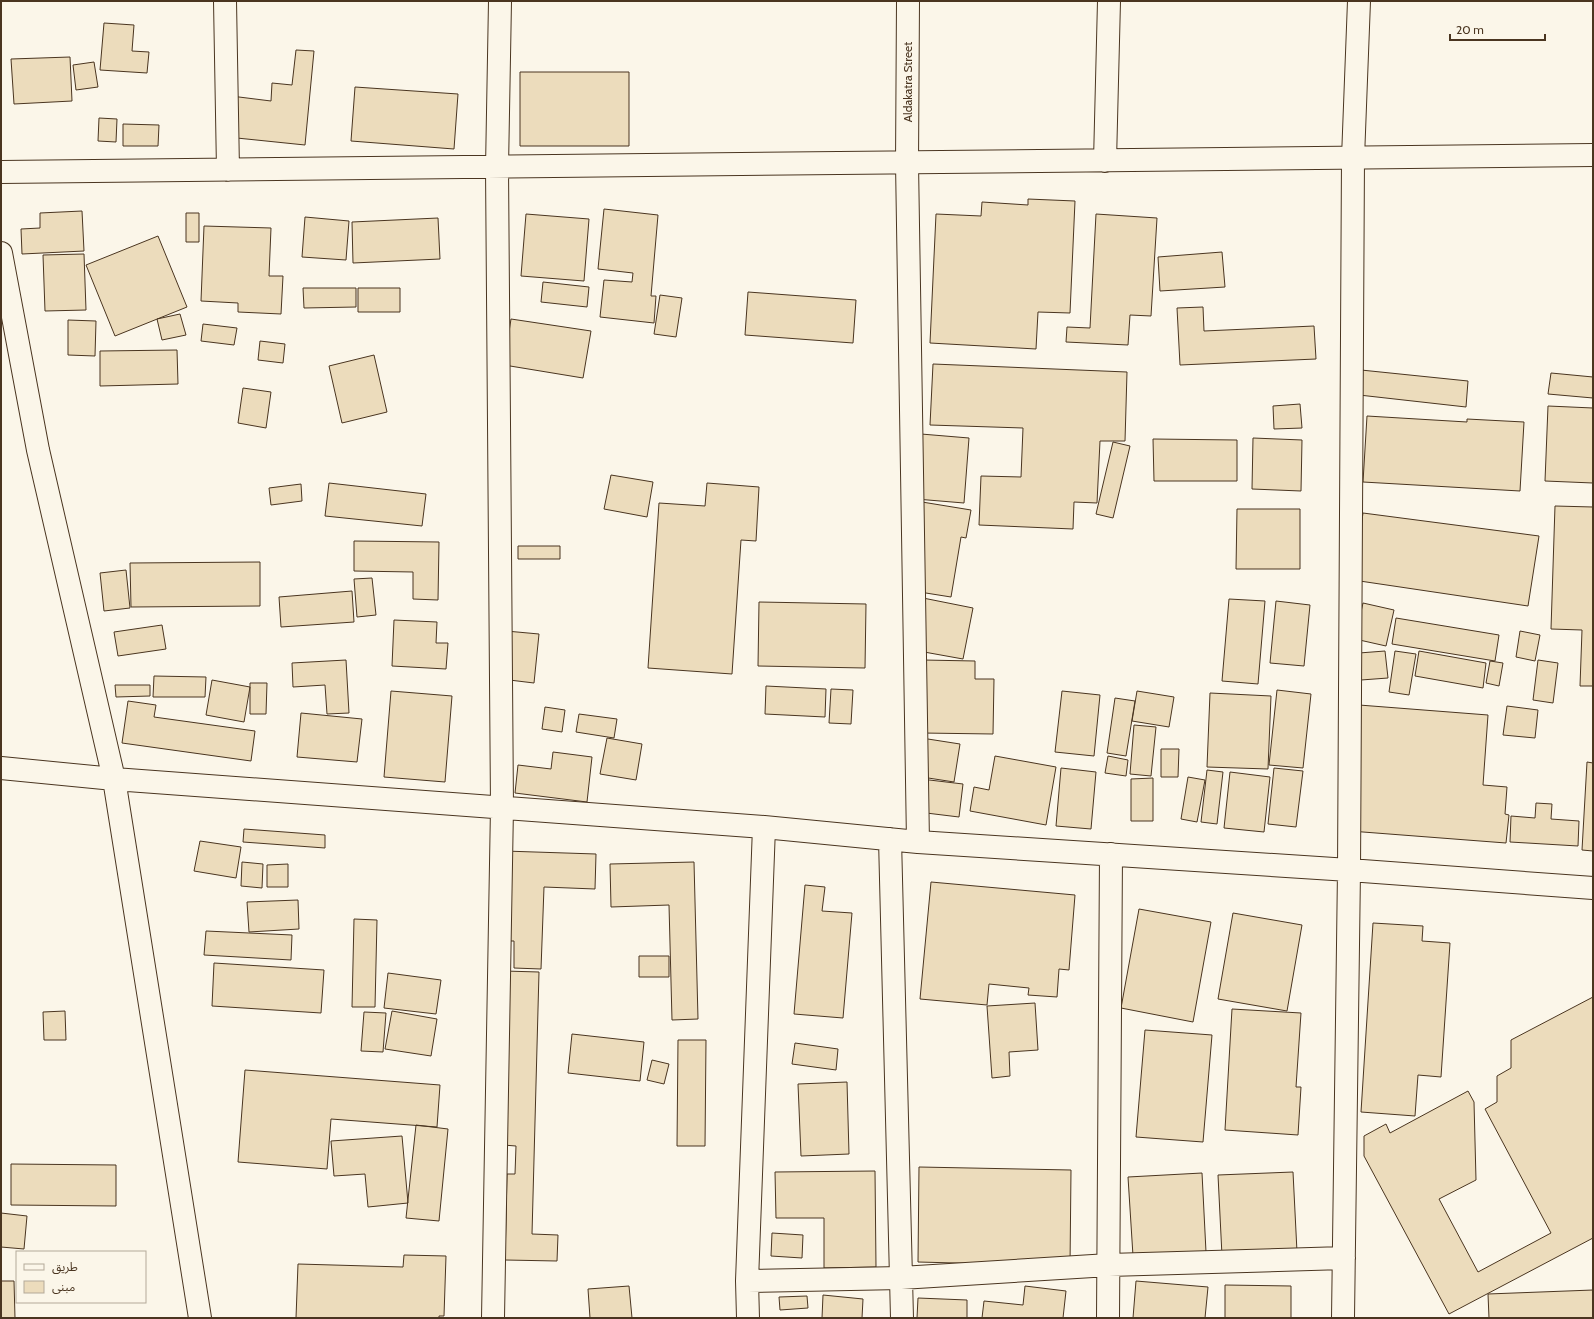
<svg xmlns="http://www.w3.org/2000/svg" width="1594" height="1319" viewBox="0 0 1594 1319" font-family="Cabin,'Noto Sans Arabic',sans-serif">
	<style>
		.building { fill: #ecdcbc; stroke: #4a3520 }
		.lines { fill: none; stroke-linecap: round; stroke-linejoin: round }
		.minor-casing { stroke: #4a3520; stroke-width: 24 }
		.minor { stroke: #fbf6e9; stroke-width: 22 }
		.labels { text-anchor: middle; dominant-baseline: central; stroke-width: 3; stroke-linejoin: round; paint-order: stroke }
		.street-label { font-size: 12px; fill: #4a3520; stroke: #fbf6e9 }
	</style>
	<rect width="100%" height="100%" fill="#fbf6e9"/>
	<path class="building" d="M104,23L134,25L132,51L149,52L147,73L100,70Z
		M296,50L314,51L305,145L227,137L231,96L271,101L272,83L292,85Z
		M70,57L72,101L14,104L11,59Z
		M94,62L98,87L76,90L73,65Z
		M520,72H629V146H520Z
		M355,87L458,94L454,149L351,141Z
		M99,118L117,119L116,142L98,141Z
		M123,124L159,125L158,146H123Z
		M1028,199L1075,201L1070,313L1038,312L1036,349L930,343L936,214L981,216L982,202L1028,205Z
		M604,209L658,215L651,296H656L654,323L600,317L604,280L632,282L633,273L598,269Z
		M82,211L84,251L22,254L21,229L40,228V213Z
		M186,213H199V242H186Z
		M526,214L589,219L584,281L521,276Z
		M1096,214L1157,218L1151,316L1130,315L1128,345L1066,342L1067,327L1090,328Z
		M305,217L349,221L346,260L302,257Z
		M438,218L440,259L353,263L352,222Z
		M204,226L271,228L269,276H283L281,314L238,312V303L201,301Z
		M158,236L187,307L115,336L86,265Z
		M1222,252L1225,287L1160,291L1158,257Z
		M84,254L86,310L45,311L43,255Z
		M543,282L589,287L587,307L541,302Z
		M303,288H356V307L304,308Z
		M358,288H400V312H358Z
		M748,292L856,300L853,343L745,335Z
		M660,295L682,298L676,337L654,334Z
		M1203,307L1204,331L1314,326L1316,359L1180,365L1177,308Z
		M180,314L186,335L162,340L157,319Z
		M511,319L591,331L583,378L504,365Z
		M68,320L96,321L95,356L68,355Z
		M203,324L237,328L234,345L201,341Z
		M260,341L285,344L283,363L258,360Z
		M177,350L178,384L100,386V351Z
		M374,355L387,412L342,423L329,366Z
		M933,364L1127,372L1125,441H1100L1097,503L1074,502L1073,529L979,525L981,476L1021,477L1023,428L930,425Z
		M1361,370L1468,381L1466,407L1359,395Z
		M1551,373L1593,377V398L1548,394Z
		M243,388L271,392L266,428L238,423Z
		M1300,404L1302,428L1274,429L1273,406Z
		M1548,406L1593,408V483L1545,481Z
		M1367,416L1467,422V419L1524,422L1520,491L1363,482Z
		M921,434L969,438L964,503L916,499Z
		M1253,438L1302,440L1301,491L1252,489Z
		M1153,439L1237,440V481H1154Z
		M1113,442L1130,446L1113,518L1096,514Z
		M611,475L653,482L647,517L604,509Z
		M329,483L426,494L422,526L325,516Z
		M707,483L759,487L756,541L741,540L732,674L648,668L659,503L705,506Z
		M301,484L302,501L271,505L269,488Z
		M922,502L971,510L966,538L961,537L951,597L907,590Z
		M1555,506L1593,507V686H1580L1582,630L1551,629Z
		M1237,509H1300V569H1236Z
		M1363,513L1539,536L1528,606L1353,580Z
		M354,541L439,542L438,600L413,599V572L354,571Z
		M518,546H560V559H518Z
		M260,562V606L131,607L130,563Z
		M126,570L130,608L104,611L100,573Z
		M372,578L376,615L357,617L354,579Z
		M352,591L354,622L281,627L279,597Z
		M923,598L973,608L963,659L913,650Z
		M1229,599L1265,601L1258,684L1222,681Z
		M1276,601L1310,605L1304,666L1270,663Z
		M759,602L866,604L865,668L758,666Z
		M1363,603L1394,610L1386,646L1355,639Z
		M1396,618L1499,635L1495,661L1392,644Z
		M394,620L437,622L436,643H448L446,669L392,666Z
		M162,625L166,649L118,656L114,632Z
		M506,631L539,634L534,683L501,679Z
		M1520,631L1540,635L1535,661L1516,657Z
		M1385,651L1388,678L1361,680L1359,653Z
		M1395,651L1416,654L1409,695L1389,692Z
		M1419,651L1486,663L1483,688L1415,676Z
		M346,660L349,713L327,714L325,685L293,687L292,663Z
		M923,660L975,661V679H994L993,734L922,733Z
		M1538,660L1558,663L1553,703L1533,700Z
		M1490,661L1503,663L1499,686L1486,683Z
		M154,676L206,677L205,697H153Z
		M212,680L250,687L244,722L206,715Z
		M250,683H267L266,714H250Z
		M115,685H150V696L116,697Z
		M766,686L826,689L825,717L765,714Z
		M831,689L853,690L851,724L829,723Z
		M1277,690L1311,694L1303,768L1269,765Z
		M391,691L452,696L445,782L384,777Z
		M1062,691L1100,695L1094,756L1055,752Z
		M1137,691L1174,697L1169,727L1132,721Z
		M1210,693L1271,696L1268,769L1207,767Z
		M1115,698L1135,701L1126,756L1107,753Z
		M128,701L156,705L154,717L255,731L251,761L122,743Z
		M1359,705L1488,715L1483,785L1507,787L1505,814L1509,815L1506,843L1350,831Z
		M1507,706L1538,710L1535,738L1503,735Z
		M545,707L565,710L562,732L542,729Z
		M301,713L362,719L357,762L297,757Z
		M579,714L617,719L614,738L576,732Z
		M1134,725L1156,727L1151,776L1130,774Z
		M915,737L960,744L954,782L909,775Z
		M607,738L642,744L636,780L600,774Z
		M1161,749H1179L1178,777H1161Z
		M553,752L592,757L587,802L515,793L518,765L551,769Z
		M995,756L1056,767L1046,825L970,811L974,787L989,790Z
		M1108,756L1128,760L1126,776L1105,773Z
		M1587,762L1593,763V851L1582,850Z
		M1061,768L1096,772L1091,829L1056,826Z
		M1274,768L1303,771L1296,827L1268,824Z
		M1207,770L1223,772L1217,824L1201,822Z
		M1230,772L1270,777L1264,832L1224,828Z
		M1188,777L1205,780L1197,822L1181,819Z
		M1153,778V821H1131V779Z
		M921,779L963,784L959,817L918,812Z
		M1536,803L1552,804L1551,819L1579,821L1578,846L1510,842L1511,816L1535,818Z
		M244,829L325,835V848L243,842Z
		M200,841L241,847L236,878L194,871Z
		M504,851L596,854L595,889L544,887L541,969L514,968V941H501Z
		M242,862L263,864L262,888L241,886Z
		M694,862L698,1019L672,1020L669,905L611,907L610,864Z
		M288,864V887H267V865Z
		M931,882L1075,895L1069,970L1059,969L1057,997L1028,995L1029,988L989,984L987,1005L920,999Z
		M805,885L825,887L822,911L852,913L843,1018L794,1014Z
		M298,900L299,929L249,932L247,902Z
		M1139,909L1211,922L1193,1022L1121,1008Z
		M1233,913L1302,925L1287,1011L1218,999Z
		M354,919L377,920L375,1007H352Z
		M1373,923L1423,926L1422,941L1450,943L1441,1077L1418,1075L1415,1116L1361,1112Z
		M206,931L292,935L291,960L204,955Z
		M639,956H669V977H639Z
		M214,963L324,970L321,1013L212,1006Z
		M504,971L539,972L532,1234L558,1235L557,1261L505,1260L507,1174H515L516,1146L503,1145Z
		M388,973L441,980L436,1014L384,1008Z
		M1593,997V1238L1449,1314L1364,1156V1136L1386,1124L1390,1133L1468,1091L1474,1102L1476,1180L1439,1199L1478,1272L1551,1233L1485,1109L1497,1102V1076L1511,1068V1040Z
		M1035,1003L1038,1050L1009,1052L1010,1076L992,1078L987,1006Z
		M1232,1009L1301,1013L1296,1087H1301L1298,1135L1225,1130Z
		M65,1011L66,1040H44L43,1012Z
		M392,1011L437,1019L431,1056L385,1049Z
		M364,1012L386,1013L383,1052L361,1051Z
		M1145,1030L1212,1035L1203,1142L1136,1137Z
		M572,1034L644,1042L640,1081L568,1073Z
		M678,1040H706L705,1146H677Z
		M795,1043L838,1049L836,1070L792,1064Z
		M652,1060L669,1064L664,1084L647,1080Z
		M245,1070L440,1085L437,1127L331,1119L327,1169L238,1162Z
		M847,1082L849,1154L801,1156L798,1084Z
		M416,1125L448,1129L439,1221L406,1218Z
		M402,1136L408,1203L368,1207L365,1174L334,1176L331,1141Z
		M11,1164L116,1165V1206L11,1205Z
		M919,1167L1071,1170L1070,1266L918,1262Z
		M875,1171L876,1267L824,1268V1218H776L775,1172Z
		M1293,1172L1297,1252L1222,1256L1218,1175Z
		M1202,1173L1206,1252L1133,1256L1128,1177Z
		M1,1213L27,1216L24,1249L1,1247Z
		M772,1233L803,1235L802,1258L771,1256Z
		M404,1255L446,1256L444,1316H439V1318H296L298,1264L403,1267Z
		M1,1281H14L15,1318H1Z
		M1136,1281L1208,1287L1205,1318H1133Z
		M1225,1285L1291,1286V1318H1225Z
		M629,1286L632,1318H590L588,1289Z
		M1025,1286L1066,1291L1063,1318H982L984,1301L1023,1305Z
		M1593,1290V1318H1489L1488,1294Z
		M823,1295L863,1299L862,1318H822Z
		M807,1296L808,1308L780,1310L779,1297Z
		M918,1298L967,1300V1318H917Z"/>
	<g class="lines">
		<defs>
			<path id="minor" d="M225,1L228,170
				M908,1L907,163L918,842
				M1105,161L1109,1
				M1,172L1593,155
				M1,253L38,450L114,779L200,1318
				M1,768L114,779L764,827L918,842L1349,870L1593,888
				M890,839L902,1318
				M747,1281L901,1278L1109,1265L1344,1258
				M493,1318L502,807L497,168L500,1
				M748,1318L747,1281L764,827
				M1108,1318L1111,854
				M1343,1318L1349,870L1353,158L1359,1"/>
		</defs>
		<use href="#minor" class="minor-casing"/>
		<use href="#minor" class="minor"/>
	</g>
	<g class="labels">
		<g class="street-label">
			<text transform="translate(907 82) rotate(-90)">Aldakatra Street</text>
		</g>
	</g>
	<rect width="1594" height="1319" fill="none" stroke="#4a3520" stroke-width="4"/>
	<rect x="16" y="1251" width="130" height="52" fill="#fbf6e9" stroke="#b4a999"/>
	<rect x="24" y="1264" width="20" height="6" fill="#fbf6e9" stroke="#b4a999"/>
	<text x="52" y="1271" font-size="12" fill="#4a3520">طريق</text>
	<rect x="24" y="1281" width="20" height="12" fill="#ecdcbc" stroke="#b4a999"/>
	<text x="52" y="1291" font-size="12" fill="#4a3520">مبنى</text>
	<path d="M1450 34v6h95v-6" fill="none" stroke="#4a3520" stroke-width="2"/>
	<text x="1456" y="34" font-size="12" fill="#4a3520" stroke="#fbf6e9" stroke-width="3" paint-order="stroke">20 m</text>
</svg>
